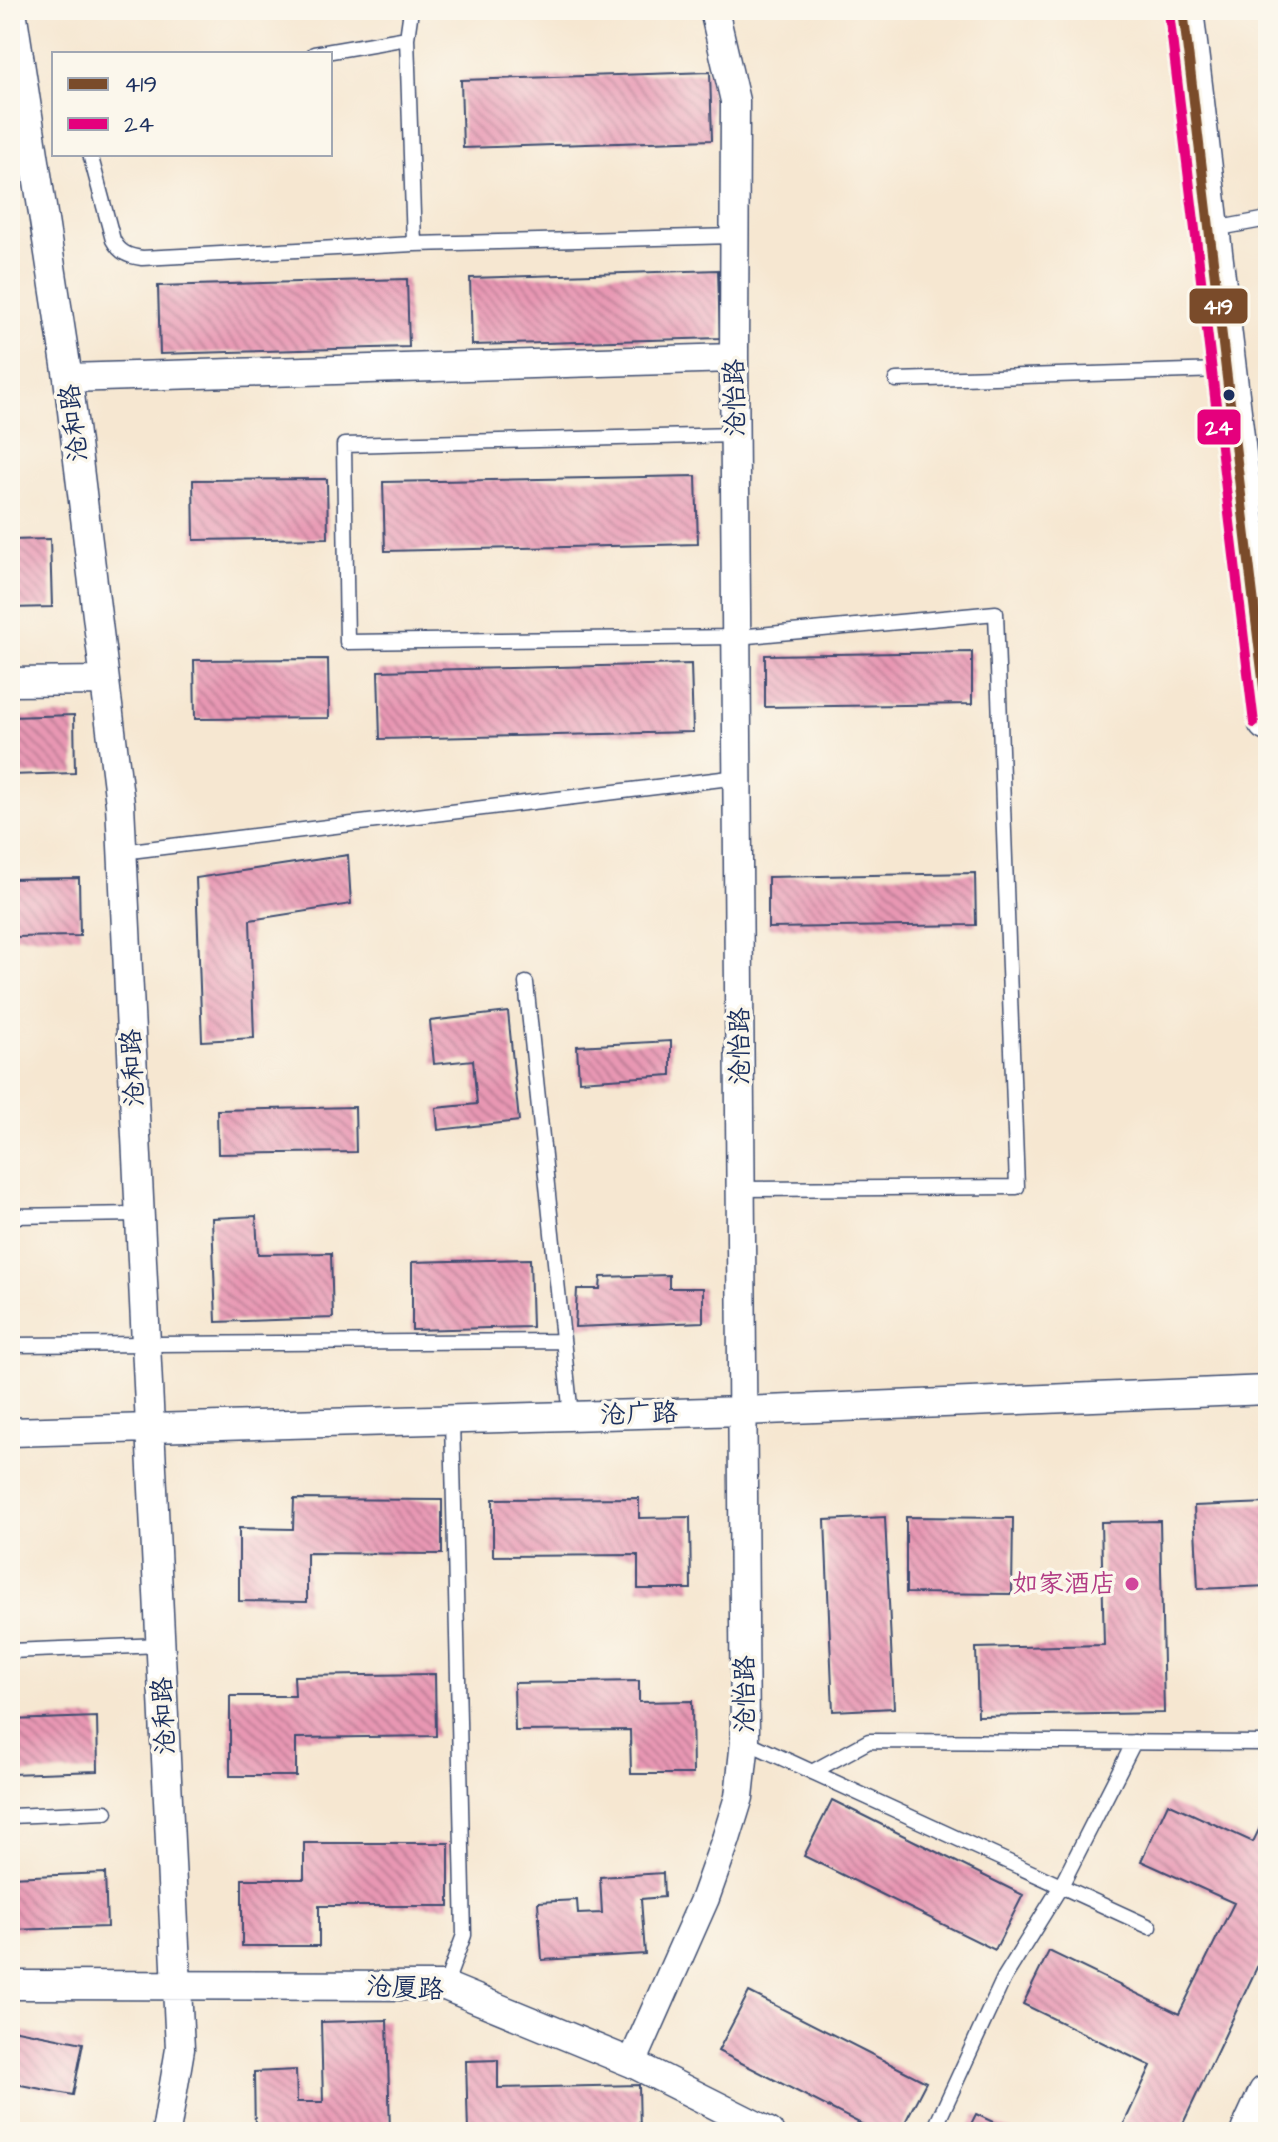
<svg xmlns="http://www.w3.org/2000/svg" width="1278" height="2142" viewBox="0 0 1278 2142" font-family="'Architects Daughter','LXGW WenKai TC',sans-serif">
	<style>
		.building { fill: url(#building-back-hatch) }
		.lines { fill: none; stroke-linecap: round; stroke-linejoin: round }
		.lane-casing { stroke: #3c4b6f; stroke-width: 17 }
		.street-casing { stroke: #3c4b6f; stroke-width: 31 }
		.secondary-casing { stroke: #3c4b6f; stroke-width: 43 }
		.lane { stroke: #fff; stroke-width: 14 }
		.street { stroke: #fff; stroke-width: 28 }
		.secondary { stroke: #fff; stroke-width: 40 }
		.bus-1-casing { stroke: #fbf7ec; stroke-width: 16 }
		.bus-2-casing { stroke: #fbf7ec; stroke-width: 16 }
		.bus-1 { stroke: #7a4b2a; stroke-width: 10 }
		.bus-2 { stroke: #e5007d; stroke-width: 10 }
		.bus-dot { fill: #1b2f5e; stroke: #fbf7ec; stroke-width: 3 }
		.hotel-dot { fill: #d1479c; stroke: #fbf7ec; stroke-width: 3 }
		.labels { text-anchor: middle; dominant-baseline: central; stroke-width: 7; stroke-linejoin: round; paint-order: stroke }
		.street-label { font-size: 26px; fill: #1b2f5e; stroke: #fbf7ec }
		.hotel-label { font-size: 26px; fill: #b23c85; stroke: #fbf7ec; text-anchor: end }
		.line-badge { stroke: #fbf7ec; stroke-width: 3 }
		.badge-label { font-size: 22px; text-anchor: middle; font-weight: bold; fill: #fff }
	</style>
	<defs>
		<pattern id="building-back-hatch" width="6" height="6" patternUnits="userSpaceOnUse" patternTransform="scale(2)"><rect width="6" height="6" fill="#e897b3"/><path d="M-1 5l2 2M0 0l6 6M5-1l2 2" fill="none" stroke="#bb7c95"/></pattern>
	</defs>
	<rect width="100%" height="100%" fill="#fbf7ec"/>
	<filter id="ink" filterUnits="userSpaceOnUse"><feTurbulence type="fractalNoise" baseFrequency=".0125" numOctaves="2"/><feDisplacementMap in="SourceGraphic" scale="16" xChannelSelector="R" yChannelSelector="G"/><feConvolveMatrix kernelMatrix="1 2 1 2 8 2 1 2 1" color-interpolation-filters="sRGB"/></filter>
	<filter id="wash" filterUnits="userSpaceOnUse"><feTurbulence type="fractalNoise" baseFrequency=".006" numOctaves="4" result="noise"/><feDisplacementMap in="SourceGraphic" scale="32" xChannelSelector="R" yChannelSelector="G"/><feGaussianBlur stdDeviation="1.8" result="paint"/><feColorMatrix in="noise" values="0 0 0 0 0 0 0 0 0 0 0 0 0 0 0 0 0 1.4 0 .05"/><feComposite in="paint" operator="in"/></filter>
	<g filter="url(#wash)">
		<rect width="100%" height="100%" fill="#f6e7d1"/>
		<g id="blocks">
			<path class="building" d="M1260,10H1268V49H1266Z
				M710,72L712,140L463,148L461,80Z
				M718,270L720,338L472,345L470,278Z
				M407,279L409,347L160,354L158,286Z
				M696,476L698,544L385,551L383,482Z
				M327,479L328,538L194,540L193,480Z
				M50,539L52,607L10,608V540Z
				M972,652V704L765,707V655Z
				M328,659L329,718L195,719L194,660Z
				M691,664L693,732L380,739L378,671Z
				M74,715L75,773L10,775V717Z
				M348,855L351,904L250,920L254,1038L202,1041L196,878Z
				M975,873L976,925L768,928V877Z
				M79,878L80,936L10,937V879Z
				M508,1012L519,1121L438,1130L436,1108L477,1104L473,1060L434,1064L430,1021Z
				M671,1041V1075L579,1081L577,1046Z
				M355,1107L356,1152L218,1154L217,1110Z
				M256,1216L258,1254L331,1253L333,1318L216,1322L212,1218Z
				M530,1259L532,1327L412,1330V1262Z
				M669,1275V1288H703V1322L575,1327L577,1289H600L601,1277Z
				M639,1498V1518L690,1517L691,1589H638V1555L493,1556V1499Z
				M294,1499L442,1500V1554L307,1553V1602L239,1601V1528L293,1529Z
				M1268,1503V1586L1198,1589L1194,1506Z
				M885,1517L894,1708L833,1711L825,1520Z
				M906,1517L1013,1518L1012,1594L906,1593Z
				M1160,1521L1164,1713L978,1716L976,1648L1104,1645L1101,1522Z
				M435,1674L436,1736L296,1738V1776H230V1696H295L294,1676Z
				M639,1681V1702L692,1701L693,1774H631L630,1730L515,1731L514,1683Z
				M97,1717L98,1771L10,1774V1720Z
				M832,1800L1023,1895L995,1950L804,1856Z
				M1168,1803L1253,1842L1268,1811V1944L1179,2132H1120L1151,2066L1023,2004L1049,1951L1179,2014L1234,1903L1141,1861Z
				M304,1843H449V1906H319V1946H242V1879H304Z
				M105,1873L107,1927L10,1930V1877Z
				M663,1873L664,1897L641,1899L645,1954L542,1960L538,1902L577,1900L578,1914L602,1913L600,1877Z
				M749,1992L926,2082L900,2132H877L718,2051Z
				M387,2020L390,2132H255L254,2072L296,2070L297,2102H323L321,2022Z
				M12,2029L83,2043L73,2095L10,2083Z
				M498,2060V2088L639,2085L640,2132H468L466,2061Z
				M976,2114L1014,2132H967Z"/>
		</g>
	</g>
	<g filter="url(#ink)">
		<use href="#blocks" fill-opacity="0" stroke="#3c4b6f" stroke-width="2"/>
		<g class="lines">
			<defs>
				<path id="lane" d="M411,10L407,38L414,244
					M314,54L407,38
					M90,154L113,240C120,253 128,256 142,258L414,244L735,236
					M1214,229L1268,219
					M896,380L1222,370
					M735,435L344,445L347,642L737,637L996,613L1017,1187L741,1189
					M122,852L738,777
					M526,983L571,1416
					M10,1216L140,1214
					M10,1345L563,1341
					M10,1651L161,1645
					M745,1741L1150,1927
					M812,1772L869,1741L1268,1743
					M10,1816L106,1812
					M445,1986L464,1935L452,1420
					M933,2132L1004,1978L1061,1886L1134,1742"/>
				<path id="street" d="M12,10L68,378L120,804L180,2049L166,2132
					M68,378L734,358
					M10,682L105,681
					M10,1432L743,1411L1268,1390
					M10,1985L445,1986L632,2063L769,2132
					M632,2063L705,1898L726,1839L739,1797L745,1741L734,358L735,101L714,10"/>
				<path id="secondary" d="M1183,10L1268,721
					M1251,2132L1268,2095"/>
			</defs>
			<use href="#lane" class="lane-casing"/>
			<use href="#street" class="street-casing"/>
			<use href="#secondary" class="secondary-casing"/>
			<use href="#lane" class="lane"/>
			<use href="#street" class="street"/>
			<use href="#secondary" class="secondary"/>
			<defs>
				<path id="bus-1" d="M1183,10L1268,721"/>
				<path id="bus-2" d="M1169,12L1254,723"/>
			</defs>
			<use href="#bus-1" class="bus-1-casing"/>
			<use href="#bus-2" class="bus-2-casing"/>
			<use href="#bus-1" class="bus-1"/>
			<use href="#bus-2" class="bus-2"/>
		</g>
	</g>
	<circle class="bus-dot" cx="1229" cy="395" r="7"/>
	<circle class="hotel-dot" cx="1132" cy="1584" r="8"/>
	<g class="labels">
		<g class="street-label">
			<text transform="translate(735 398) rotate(-91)">沧怡路</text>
			<text transform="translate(74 423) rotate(-97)">沧和路</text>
			<text transform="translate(740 1046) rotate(-90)">沧怡路</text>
			<text transform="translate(133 1068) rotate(-93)">沧和路</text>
			<text transform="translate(639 1414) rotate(-2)">沧广路</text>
			<text transform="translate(745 1694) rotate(-90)">沧怡路</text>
			<text transform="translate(164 1716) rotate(-93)">沧和路</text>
			<text transform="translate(405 1988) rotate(3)">沧厦路</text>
		</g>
		<g class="hotel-label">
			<text x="1116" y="1584">如家酒店</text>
		</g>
	</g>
	<g class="line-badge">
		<rect x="1188" y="287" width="61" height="38" rx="8" fill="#7a4b2a"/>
		<rect x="1196" y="408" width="46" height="38" rx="8" fill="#e5007d"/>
	</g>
	<g class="badge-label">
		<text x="1218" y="314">419</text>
		<text x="1219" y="435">24</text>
	</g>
	<rect width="1278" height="2142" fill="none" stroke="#fbf7ec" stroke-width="40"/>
	<rect x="52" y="52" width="280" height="104" fill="#fbf7ec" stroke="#a1a7b3" stroke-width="2"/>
	<rect x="68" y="78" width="40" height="12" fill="#7a4b2a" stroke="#a1a7b3" stroke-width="2"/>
	<text x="124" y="92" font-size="24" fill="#1b2f5e">419</text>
	<rect x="68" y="118" width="40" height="12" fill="#e5007d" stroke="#a1a7b3" stroke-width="2"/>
	<text x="124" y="132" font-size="24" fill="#1b2f5e">24</text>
</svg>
